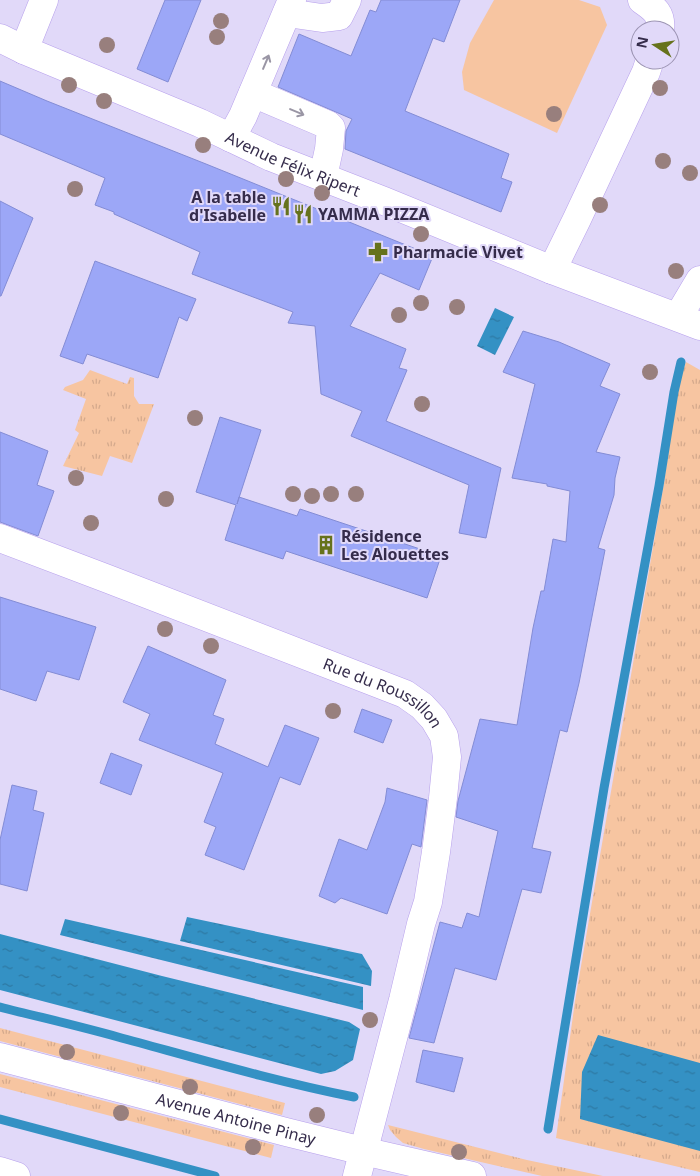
<svg xmlns="http://www.w3.org/2000/svg" width="700" height="1176" viewBox="0 0 700 1176" font-family="'Noto Sans',sans-serif">
	<style>
		.grass { fill: url(#grass-tufts) }
		.garden { fill: #f7c5a1 }
		.water { fill: url(#water-ripples) }
		.lines { fill: none; stroke-linecap: round; stroke-linejoin: round }
		.stream { stroke: #3491c4; stroke-width: 9 }
		.building { fill: #9ca7f7; stroke: #838cd5 }
		.minor-casing { stroke: #b7a0ec; stroke-width: 29 }
		.major-casing { stroke: #b7a0ec; stroke-width: 29 }
		.minor { stroke: #fff; stroke-width: 28 }
		.major { stroke: #fff; stroke-width: 28 }
		.tree { fill: #987f7d }
		.oneway { stroke: #9a96a5 }
		.labels { text-anchor: middle; dominant-baseline: central; stroke-width: 4; stroke-linejoin: round; paint-order: stroke }
		.street-label { font-size: 16px; fill: #352c4b; stroke: #e1d9f9 }
		.poi-label { font-size: 16px; font-weight: bold; fill: #352c4b; stroke: #e1d9f9; text-anchor: start }
	</style>
	<defs>
		<pattern id="grass-tufts" width="24" height="20" patternUnits="userSpaceOnUse" patternTransform="scale(1.25)"><rect width="24" height="20" fill="#f7c5a1"/><path d="M3 7l-1-3M5 7V3M7 7l1-3M15 17l-1-3M17 17v-4M19 17l1-3" fill="none" stroke="#d4a98c"/></pattern>
		<pattern id="water-ripples" width="26" height="14" patternUnits="userSpaceOnUse" patternTransform="scale(1.25)"><rect width="26" height="14" fill="#3491c4"/><path d="M2 4q2-2 4 0t4 0M15 11q2-2 4 0t4 0" fill="none" stroke="#2d77a1"/></pattern>
	</defs>
	<rect width="100%" height="100%" fill="#e1d9f9"/>
	<path class="grass" d="M686,362L700,370V1172L556,1138L575,1001L664,483L678,385Z
		M90,370L127,384L130,377L134,378V396L139,404H154L132,463L110,456L102,476L63,466L79,433L75,430L86,399L63,390L65,387L83,380Z
		M0,1028L285,1103L282,1115L0,1041Z
		M0,1074L274,1145L271,1158L0,1087Z
		M388,1125L527,1160L603,1176H542L424,1149L403,1143L396,1137L390,1130Z"/>
	<path class="garden" d="M494,0H579L600,7L607,25L557,133L464,90L462,72L470,43Z"/>
	<path class="water" d="M495,308L514,317L495,355L477,346Z
		M187,917L362,954L372,971L371,986L180,941Z
		M65,919L363,987V1010L60,935Z
		M0,934L162,976L349,1022L360,1029L353,1060L335,1071L321,1074L0,990Z
		M598,1035L700,1063V1151L580,1119L582,1072Z"/>
	<g class="lines">
		<path class="stream" d="M0,1007C39,1017 79,1026 118,1037C196,1058 274,1081 354,1097
			M0,1119L215,1176
			M548,1129L604,788L659,486L674,392L681,362"/>
	</g>
	<path class="building" d="M165,0H201L168,82L137,69Z
		M381,0H460L444,42L433,38L405,111L509,154L501,178L512,182L501,212L345,149L346,131L352,119L278,87L299,34L351,56L370,10L376,12Z
		M0,81L47,101L206,164L433,256L419,290L380,273L350,326L406,349L399,368L407,370L386,421L501,468L486,538L459,533L469,485L351,436L362,411L321,394L315,326L288,323L293,312L192,274L200,252L114,214V212L95,205L105,178L0,134Z
		M0,201L33,218L1,296H0Z
		M95,261L196,299L187,321L179,317L158,378L87,354L83,364L60,356Z
		M523,331L559,342L610,364L600,386L620,394L596,452L620,457L615,478L614,495L598,548L605,550L579,683L567,732L560,730L532,848L551,852L541,893L522,889L496,980L455,968L434,1043L409,1038L440,922L462,928L467,913L479,917L498,831L456,817L458,801L480,719L517,725L533,628L541,591H544L553,539L566,542L570,491L547,486V484L512,478L535,384L503,372Z
		M220,417L261,430L237,504L239,497L297,516L300,509L441,556L427,598L286,551L283,559L225,540L236,505L196,492Z
		M0,432L48,451L37,485L54,491L38,536L0,522Z
		M0,597L96,627L79,680L47,671L36,701L0,689Z
		M148,646L226,680L213,715L224,719L215,744L268,767L285,725L319,738L300,785L280,777L244,870L205,855L216,827L204,822L223,773L139,740L150,714L123,702Z
		M362,709L392,720L383,743L354,732Z
		M111,753L142,765L131,795L100,783Z
		M12,785L37,791L33,810L44,813L27,891L0,884V840Z
		M387,788L427,800L421,847L412,844L387,914L341,898L335,903L319,896L339,839L367,850L385,802Z
		M423,1050L463,1058L454,1092L416,1082Z"/>
	<g class="lines">
		<defs>
			<g id="minor">
				<path d="M642,0C655,9 662,14 660,30"/>
				<path d="M287,13L322,18L339,16L347,0"/>
				<path id="s1" d="M0,38L24,50L200,123L271,157L384,201L552,270L700,326"/>
				<path d="M24,50L44,0"/>
				<path d="M253,93L328,125L331,128L329,149L323,177"/>
				<path d="M231,138L243,116L292,0"/>
				<path d="M552,270L577,219L646,72L650,60"/>
				<path d="M678,317L700,280"/>
				<path id="s2" d="M0,538L108,579L405,694L422,706L434,719L444,736L447,757L443,798L436,852L428,902L421,924L403,1000L357,1176"/>
				<path d="M0,1171L16,1176"/>
			</g>
			<g id="major">
				<path id="s3" d="M0,1057L286,1132L363,1151L472,1176"/>
			</g>
		</defs>
		<use href="#minor" class="minor-casing"/>
		<use href="#major" class="major-casing"/>
		<use href="#minor" class="minor"/>
		<use href="#major" class="major"/>
	</g>
	<g class="tree">
		<circle cx="221" cy="21" r="8"/>
		<circle cx="217" cy="37" r="8"/>
		<circle cx="107" cy="45" r="8"/>
		<circle cx="69" cy="85" r="8"/>
		<circle cx="660" cy="88" r="8"/>
		<circle cx="104" cy="101" r="8"/>
		<circle cx="554" cy="114" r="8"/>
		<circle cx="203" cy="145" r="8"/>
		<circle cx="663" cy="161" r="8"/>
		<circle cx="690" cy="173" r="8"/>
		<circle cx="286" cy="179" r="8"/>
		<circle cx="75" cy="189" r="8"/>
		<circle cx="322" cy="193" r="8"/>
		<circle cx="600" cy="205" r="8"/>
		<circle cx="421" cy="234" r="8"/>
		<circle cx="676" cy="271" r="8"/>
		<circle cx="421" cy="303" r="8"/>
		<circle cx="457" cy="307" r="8"/>
		<circle cx="399" cy="315" r="8"/>
		<circle cx="650" cy="372" r="8"/>
		<circle cx="422" cy="404" r="8"/>
		<circle cx="195" cy="418" r="8"/>
		<circle cx="76" cy="478" r="8"/>
		<circle cx="293" cy="494" r="8"/>
		<circle cx="331" cy="494" r="8"/>
		<circle cx="356" cy="494" r="8"/>
		<circle cx="312" cy="496" r="8"/>
		<circle cx="166" cy="499" r="8"/>
		<circle cx="91" cy="523" r="8"/>
		<circle cx="165" cy="629" r="8"/>
		<circle cx="211" cy="646" r="8"/>
		<circle cx="333" cy="711" r="8"/>
		<circle cx="370" cy="1020" r="8"/>
		<circle cx="67" cy="1052" r="8"/>
		<circle cx="190" cy="1087" r="8"/>
		<circle cx="121" cy="1113" r="8"/>
		<circle cx="317" cy="1115" r="8"/>
		<circle cx="253" cy="1147" r="8"/>
		<circle cx="459" cy="1152" r="8"/>
	</g>
	<defs><path id="oneway-shaft" d="M-6 0H5M1.5-3L5.5 0L1.5 3" fill="none" stroke-width="1.6" stroke-linecap="round" stroke-linejoin="round" transform="scale(1.25)"/></defs>
	<g class="oneway">
		<use href="#oneway-shaft" transform="translate(266 62) rotate(-67)"/>
		<use href="#oneway-shaft" transform="translate(297 112) rotate(23)"/>
	</g>
	<defs>
		<symbol id="restaurant-bare" viewBox="-9 -9 18 18"><path d="M-5-6h1v4h1v-4h1v4h1v-4h1v5L-1.5 .5V6h-2V.5L-5-1ZM5-6V6H3V1.5H1.5Q1.5-4 5-6Z" fill="#66721c" stroke="#e1d9f9" stroke-width="2.5" paint-order="stroke"/></symbol>
		<symbol id="pharmacy-bare" viewBox="-9 -9 18 18"><path d="M-2-6h4v4h4v4h-4v4h-4v-4h-4v-4h4Z" fill="#66721c" stroke="#e1d9f9" stroke-width="2.5" paint-order="stroke"/></symbol>
		<symbol id="building-bare" viewBox="-9 -9 18 18"><path d="M-4-6H4V6H1V3H-1V6H-4ZM-2.5-4.3h1.7v1.8h-1.7ZM.8-4.3h1.7v1.8H.8ZM-2.5-1h1.7V.8h-1.7ZM.8-1h1.7V.8H.8Z" fill="#66721c" stroke="#e1d9f9" stroke-width="2.5" paint-order="stroke"/></symbol>
	</defs>
	<g fill-rule="evenodd">
		<use href="#restaurant-bare" x="267" y="192" width="28" height="28"/>
		<use href="#restaurant-bare" x="289" y="200" width="28" height="28"/>
		<use href="#pharmacy-bare" x="364" y="238" width="28" height="28"/>
		<use href="#building-bare" x="312" y="531" width="28" height="28"/>
	</g>
	<g class="labels">
		<g class="street-label">
			<text stroke="none"><textPath href="#s1" startOffset="319">Avenue Félix Ripert</textPath></text>
			<text stroke="none"><textPath href="#s2" startOffset="414">Rue du Roussillon</textPath></text>
			<text stroke="none"><textPath href="#s3" startOffset="244">Avenue Antoine Pinay</textPath></text>
		</g>
		<g class="poi-label">
			<text x="266" y="197" text-anchor="end">A la table<tspan x="266" dy="18">d'Isabelle</tspan></text>
			<text x="318" y="214">YAMMA PIZZA</text>
			<text x="393" y="252">Pharmacie Vivet</text>
			<text x="341" y="536">Résidence<tspan x="341" dy="18">Les Alouettes</tspan></text>
		</g>
	</g>
	<g transform="translate(655 45) rotate(282)"><circle r="24" fill="#e1d9f9" stroke="#9c94b3"/>
	<path d="M0-4L9 19L0 12L-9 19Z" fill="#66721c"/>
	<text y="-8" font-size="14" font-weight="bold" text-anchor="middle" fill="#352c4b">N</text>
	</g>
</svg>
